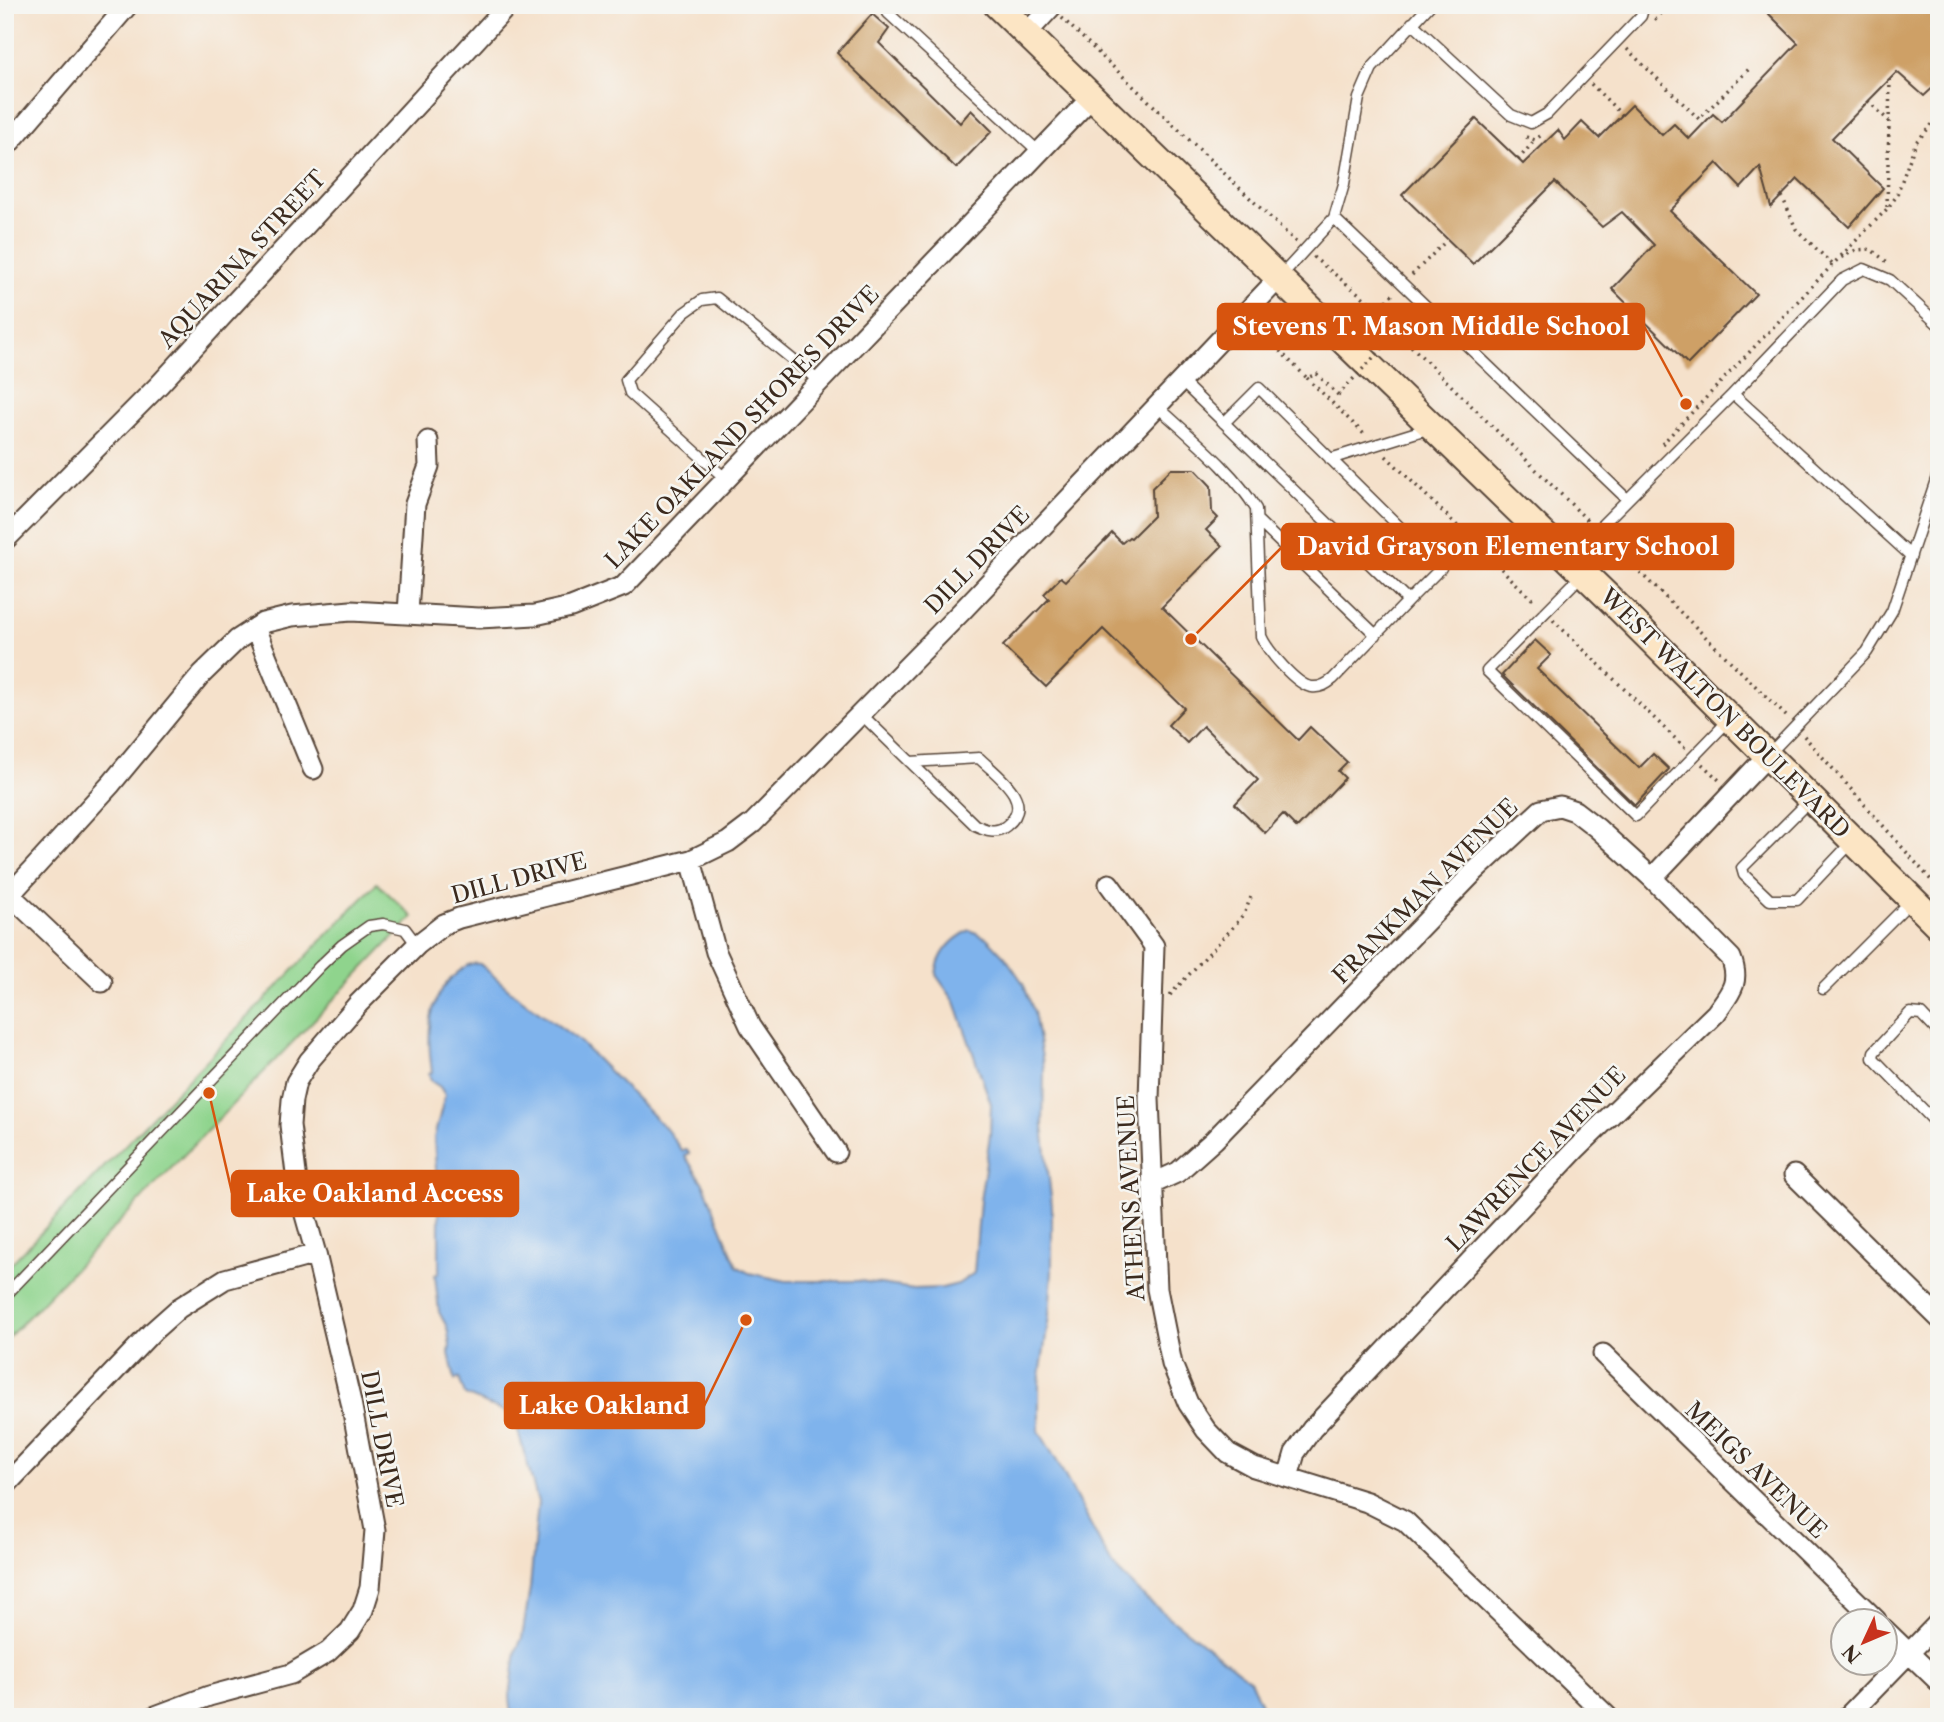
<svg xmlns="http://www.w3.org/2000/svg" width="1944" height="1722" viewBox="0 0 1944 1722" font-family="'Libre Caslon Text',serif">
	<style>
		.green { fill: #8fd48d; stroke: #657f56; stroke-width: 2 }
		.water { fill: #7fb3ec; stroke: #5d6e85; stroke-width: 2 }
		.building { fill: #cea066 }
		.lines { fill: none; stroke-linecap: round; stroke-linejoin: round }
		.lane-casing { stroke: #574538; stroke-width: 13 }
		.street-casing { stroke: #574538; stroke-width: 23 }
		.secondary-casing { stroke: #574538; stroke-width: 30 }
		.path { stroke: #574538; stroke-width: 3.5; stroke-dasharray: 2 5; stroke-linecap: butt }
		.lane { stroke: #fff; stroke-width: 10 }
		.street { stroke: #fff; stroke-width: 19 }
		.secondary { stroke: #fce5c4; stroke-width: 26 }
		.path-bridge { stroke: #574538; stroke-width: 3.5; stroke-dasharray: 2 5; stroke-linecap: butt }
		.labels { text-anchor: middle; dominant-baseline: central; stroke-width: 5; stroke-linejoin: round; paint-order: stroke }
		.street-label { font-size: 23px; fill: #3b2a1e; stroke: #f6f6f2 }
		.leader { fill: none; stroke: #d7540e; stroke-width: 2.5 }
		.callout-dot { fill: #d7540e; stroke: #f6f6f2; stroke-width: 2.5 }
		.callout { fill: #d7540e; stroke: #d7540e; stroke-width: 2.5 }
		.callout-label { font-size: 24px; text-anchor: middle; font-weight: bold; fill: #fff }
	</style>
	<rect width="100%" height="100%" fill="#f6f6f2"/>
	<filter id="ink" filterUnits="userSpaceOnUse"><feTurbulence type="fractalNoise" baseFrequency=".0143" numOctaves="2"/><feDisplacementMap in="SourceGraphic" scale="14" xChannelSelector="R" yChannelSelector="G"/><feConvolveMatrix kernelMatrix="1 2 1 2 8 2 1 2 1" color-interpolation-filters="sRGB"/></filter>
	<filter id="wash" filterUnits="userSpaceOnUse"><feTurbulence type="fractalNoise" baseFrequency=".00686" numOctaves="4" result="noise"/><feDisplacementMap in="SourceGraphic" scale="28" xChannelSelector="R" yChannelSelector="G"/><feGaussianBlur stdDeviation="1.57" result="paint"/><feColorMatrix in="noise" values="0 0 0 0 0 0 0 0 0 0 0 0 0 0 0 0 0 1.4 0 .05"/><feComposite in="paint" operator="in"/></filter>
	<g filter="url(#wash)">
		<rect width="100%" height="100%" fill="#f5e1cb"/>
		<path class="green" d="M377,883L413,917L5,1341V1270Z"/>
		<path class="water" d="M970,930L987,938L1005,957L1023,983L1034,1012L1044,1069L1043,1126L1052,1206V1272L1049,1316L1039,1383V1431L1058,1463L1112,1565L1146,1599L1250,1680L1267,1717H512L510,1696L516,1651L522,1638L530,1588L538,1502L516,1424L508,1413L465,1395L459,1378L455,1380L449,1353L450,1345L447,1327L439,1312L435,1275L439,1273V1216L434,1138L445,1095L440,1087L431,1081L429,1073L432,1072C427,1037 426,999 456,974C464,967 469,962 480,964L513,993L578,1040L667,1130L682,1151L686,1149L689,1153L685,1156L704,1185L737,1266L749,1273L786,1281H860L914,1289L942,1288L958,1284L974,1273L980,1201L990,1135L991,1104L955,1002L936,975C938,954 952,939 970,930Z"/>
		<g id="blocks">
			<path class="building" d="M1760,5H1939V82L1924,96L1897,72L1832,138L1883,188L1849,227L1798,179L1771,207L1760,167L1741,188L1717,163L1670,211L1756,294L1688,364L1612,289L1654,245L1622,212L1602,227L1555,182L1473,264L1402,195L1476,119L1523,164L1558,130L1565,140L1582,122L1599,138L1632,105L1662,135L1674,124L1689,139L1713,114L1722,122L1798,43Z
				M872,14L889,29L879,43L960,123L971,110L992,131L956,168L837,53Z
				M1171,469H1195L1211,486L1212,512L1218,518L1206,530L1222,546L1162,607L1298,740L1310,727L1347,762L1338,771L1345,778L1297,828L1283,814L1265,833L1235,804L1258,780L1203,726L1187,743L1168,725L1184,708L1103,629L1046,687L1003,646L1049,599L1044,594L1061,577L1066,581L1112,533L1122,543L1129,537L1131,538L1153,516L1152,488Z
				M1535,640L1551,655L1537,669L1639,768L1653,754L1669,769L1635,805L1502,675Z"/>
		</g>
	</g>
	<g filter="url(#ink)">
		<use href="#blocks" fill-opacity="0" stroke="#574538" stroke-width="2"/>
		<g class="lines">
			<defs>
				<path id="lane" d="M895,5L888,13L1039,152
					M1412,23L1511,115L1531,123L1547,114L1641,16L1644,5
					M1334,218L1627,499
					M1279,278L1334,218L1344,184L1359,98L1372,68L1430,5
					M1157,406C1190,437 1233,470 1256,509L1261,636C1267,650 1297,686 1312,687C1321,688 1327,684 1333,679L1408,601L1181,381
					M1224,423L1259,388L1441,568L1408,601
					M1330,459L1430,428
					M727,480L630,393L626,380L684,313L702,300L717,298L820,382
					M1258,521L1376,635
					M1911,556L1733,394L1842,280L1864,269L1890,280L1939,325
					M1570,557L1733,394
					M1583,574L1487,671L1636,816L1729,720
					M861,714L975,825C986,830 996,834 1006,826C1037,802 997,775 979,758L910,762
					M1768,755L1867,652L1892,611L1939,471
					M1811,799L1742,868L1744,875L1770,900H1797L1851,843
					M1823,989L1912,900
					M1939,1033L1921,1014L1910,1013L1874,1052L1873,1058L1939,1126
					M5,1296L320,966L342,945L369,926L383,924L405,929L417,945"/>
				<path id="street" d="M1026,34L1053,5
					M5,148L128,5
					M5,540L159,385L508,5
					M408,613L415,504L429,466L428,441
					M255,628L313,769
					M691,860L716,952L750,1026L836,1152
					M1652,878L1768,755
					M1109,884L1154,946L1149,1099L1157,1289L1172,1364L1188,1403L1206,1430L1228,1453L1254,1467L1367,1502L1405,1521L1608,1717
					M10,895L102,982
					M5,900L111,784L202,674L237,640L263,623L292,616L351,611L479,618L535,615L571,607L624,586L1092,97
					M1794,1175L1939,1318
					M1152,1184L1178,1172L1214,1140L1475,871L1541,810L1560,806L1575,811L1597,828L1652,878L1731,958C1741,983 1730,993 1716,1013L1575,1150L1312,1429L1295,1453L1288,1477
					M1603,1354L1876,1620
					M5,1486L152,1332L179,1308L225,1279L316,1254
					M1884,1629L1939,1682
					M153,1717L209,1696L291,1674L328,1652L350,1631L363,1610L370,1588L375,1530L351,1402L316,1254L298,1190L290,1125L292,1100L296,1082L309,1061L358,1004L417,945L444,924L459,918L691,860L728,842L753,823L961,612L1279,278
					M1847,1717L1939,1622"/>
				<path id="secondary" d="M997,5L1608,597L1939,926"/>
			</defs>
			<use href="#lane" class="lane-casing"/>
			<use href="#street" class="street-casing"/>
			<use href="#secondary" class="secondary-casing"/>
			<path class="path" d="M1062,18L1297,243
				M1655,20L1669,5
				M1627,49L1699,119L1749,69
				M1591,84L1622,115
				M1868,101L1889,121
				M1526,137L1535,140L1544,133
				M1518,160L1535,140
				M1782,196L1796,229L1833,265
				M1887,207L1890,80
				M1841,256L1887,209L1896,197L1916,142L1939,117
				M1313,257L1378,309L1403,338L1587,520
				M1412,275L1443,244
				M1255,326L1307,378L1317,374L1338,395
				M1389,341L1368,321L1394,293
				M1307,378L1366,436
				M1662,444L1838,259L1856,250L1870,249L1890,264
				M1386,456L1535,602
				M1605,538L1787,717
				M1553,620L1686,749
				M1804,736L1939,889
				M1702,764L1719,780
				M1170,995L1236,924L1245,912L1251,897"/>
			<use href="#lane" class="lane"/>
			<use href="#street" class="street"/>
			<use href="#secondary" class="secondary"/>
			<path class="path-bridge" d="M1338,395L1389,341"/>
		</g>
	</g>
	<g class="labels">
		<g class="street-label">
			<text transform="translate(242 259) rotate(-47)">AQUARINA STREET</text>
			<text transform="translate(742 427) rotate(-46)">LAKE OAKLAND SHORES DRIVE</text>
			<text transform="translate(977 560) rotate(-46)">DILL DRIVE</text>
			<text transform="translate(1725 713) rotate(45)">WEST WALTON BOULEVARD</text>
			<text transform="translate(519 878) rotate(-15)">DILL DRIVE</text>
			<text transform="translate(1425 891) rotate(-45)">FRANKMAN AVENUE</text>
			<text transform="translate(1536 1159) rotate(-46)">LAWRENCE AVENUE</text>
			<text transform="translate(1131 1198) rotate(-93)">ATHENS AVENUE</text>
			<text transform="translate(382 1439) rotate(79)">DILL DRIVE</text>
			<text transform="translate(1756 1470) rotate(44)">MEIGS AVENUE</text>
		</g>
	</g>
	<path class="leader" d="M1686 404L1644 326M1191 639L1282 547M209 1093L232 1193M746 1320L704 1406"/>
	<g class="callout-dot">
		<circle cx="1686" cy="404" r="7"/>
		<circle cx="1191" cy="639" r="7"/>
		<circle cx="209" cy="1093" r="7"/>
		<circle cx="746" cy="1320" r="7"/>
	</g>
	<g class="callout">
		<rect x="1218" y="304" width="426" height="45" rx="7"/>
		<rect x="1282" y="524" width="451" height="45" rx="7"/>
		<rect x="232" y="1171" width="286" height="45" rx="7"/>
		<rect x="505" y="1383" width="199" height="45" rx="7"/>
	</g>
	<g class="callout-label">
		<text x="1431" y="335">Stevens T. Mason Middle School</text>
		<text x="1508" y="555">David Grayson Elementary School</text>
		<text x="375" y="1202">Lake Oakland Access</text>
		<text x="604" y="1414">Lake Oakland</text>
	</g>
	<rect width="1944" height="1722" fill="none" stroke="#f6f6f2" stroke-width="28"/>
	<g transform="translate(1864 1642) rotate(226)"><circle r="33" fill="#f6f6f2" stroke="#aba49d" stroke-width="2"/>
	<path d="M0-5L12 26L0 18L-12 26Z" fill="#c8321e"/>
	<text y="-10" font-size="19" font-weight="bold" text-anchor="middle" fill="#3b2a1e">N</text>
	</g>
</svg>
